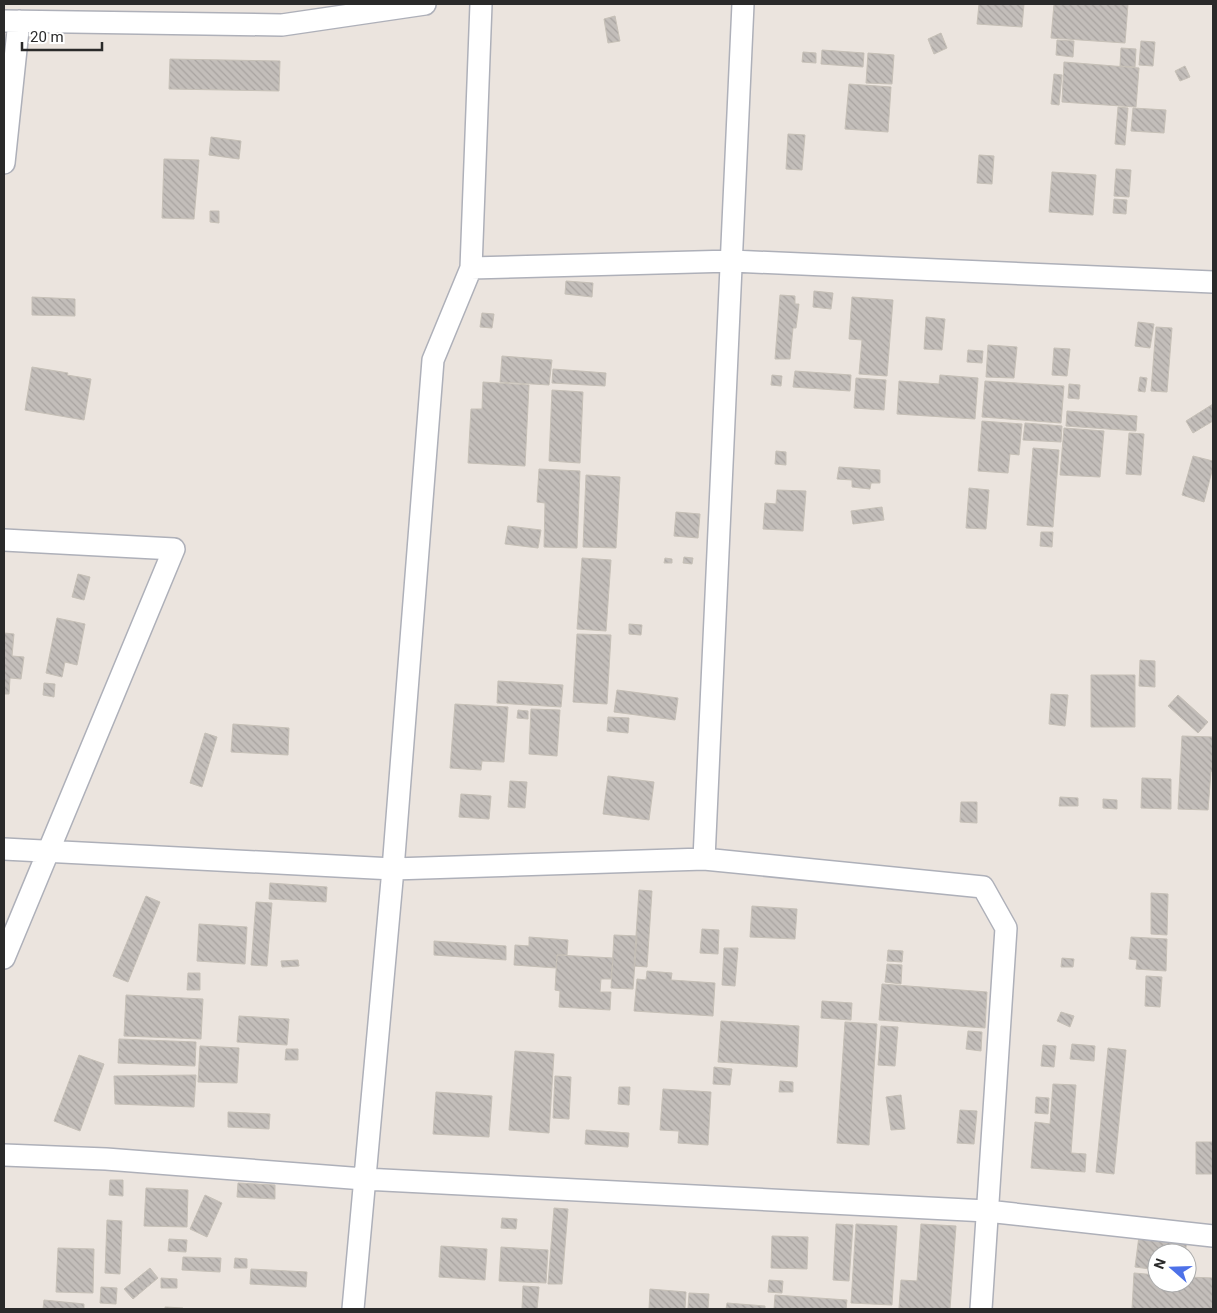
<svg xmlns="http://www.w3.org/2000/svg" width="1217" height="1313" viewBox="0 0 1217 1313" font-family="Roboto,sans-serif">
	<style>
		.building { fill: url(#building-back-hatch); stroke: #c6c0b7 }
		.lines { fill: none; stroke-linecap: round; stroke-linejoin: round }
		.street-casing { stroke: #aeb0b9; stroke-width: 24 }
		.street { stroke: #fff; stroke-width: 21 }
	</style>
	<defs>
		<pattern id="building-back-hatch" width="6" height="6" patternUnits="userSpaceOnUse" patternTransform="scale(1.25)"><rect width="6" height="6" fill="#c3beba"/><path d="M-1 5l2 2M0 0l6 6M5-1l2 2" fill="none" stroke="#a8a3a0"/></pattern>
	</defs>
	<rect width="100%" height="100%" fill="#ebe4de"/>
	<path class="building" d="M979,4H1024L1022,27L977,24Z
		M1054,4H1128L1125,43L1051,38Z
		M615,16L620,41L608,43L604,19Z
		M941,33L947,48L934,54L928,39Z
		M1057,40L1074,41L1073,57L1056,55Z
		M1141,41L1155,42L1153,66L1139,65Z
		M1121,48L1136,49L1135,67L1120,66Z
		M822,50L864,53L863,67L821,64Z
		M803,52L816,53V63L802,62Z
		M868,53L894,55L892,84L866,83Z
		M170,59L280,61L279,91L169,89Z
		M1064,62L1139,68L1136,107L1062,102Z
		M1185,66L1190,77L1180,81L1175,71Z
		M1054,74L1062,75L1059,105L1051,104Z
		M849,84L891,87L888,132L845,129Z
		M1118,107L1128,108L1125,145L1115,144Z
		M1133,108L1166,110L1164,133L1131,131Z
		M788,134L805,135L802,170L786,169Z
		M211,137L241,141L239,159L209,155Z
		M979,155L994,156L992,184L977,183Z
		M164,159L199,160L194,219L162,218Z
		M1116,169L1131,170L1129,197L1114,196Z
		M1052,172L1096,175L1093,215L1049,212Z
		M1114,199L1127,200L1126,214L1113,213Z
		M210,211H219V223L210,222Z
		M566,281L593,283L592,297L565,294Z
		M814,291L833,293L831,309L813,307Z
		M780,295L795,296V304H799L796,328H793L790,359H775Z
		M32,297L75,299V316L32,315Z
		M852,297L893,300L887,376L859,374L862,340L849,339Z
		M482,313L494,314L492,328L480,327Z
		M926,317L945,319L942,350L924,349Z
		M1138,322L1154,324L1150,348L1135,346Z
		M1156,327L1172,328L1167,392L1151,391Z
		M988,345L1017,347L1014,378L986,377Z
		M1054,348L1070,349L1067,376L1052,375Z
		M968,350L983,351L982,363L967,362Z
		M502,356L552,360L549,385L500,382Z
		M32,367L68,373L67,375L91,379L84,420L25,410Z
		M553,369L606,373L605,386L552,383Z
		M795,371L851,375L850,391L793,387Z
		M772,375L782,376L781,386L771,385Z
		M940,375L978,378L975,419L897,414L899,381L939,384Z
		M1140,377L1147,378L1145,392L1138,391Z
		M856,378L886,380L884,410L854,408Z
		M985,381L1064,386L1061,423L982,417Z
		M483,382L529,385L525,466L468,463L471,409H482Z
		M1069,384L1080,385L1079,399L1068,398Z
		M552,390L583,392L580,463L549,461Z
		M1213,404V421L1193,433L1186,421Z
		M1067,411L1137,416L1136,431L1066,426Z
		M982,421L1022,424L1019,455L1010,454L1008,473L978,471Z
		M1025,423L1062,426L1061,442L1023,440Z
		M1064,428L1104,431L1100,477L1060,475Z
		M1129,433L1144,434L1141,475L1126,474Z
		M1033,448L1059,450L1053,527L1027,525Z
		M776,451L786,452V465L775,464Z
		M1193,456L1213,461V467L1204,502L1182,495Z
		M839,467L880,470V483H871L870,489L852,487V480L837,479Z
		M539,469L580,471L577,548L544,547L545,503L537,502Z
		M586,475L620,477L616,548L583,547Z
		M969,488L989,490L986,529L966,528Z
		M777,490L806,491L803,531L763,529L765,503L776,504Z
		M882,507L884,520L853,524L851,511Z
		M676,512L700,514L698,538L674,536Z
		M508,526L541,530L538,548L505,544Z
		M1041,532H1053L1052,547L1040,546Z
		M684,557L693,558L692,564L683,563Z
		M582,558L611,560L606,631L577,629Z
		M665,558L672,559V563H664Z
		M78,574L90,577L84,600L72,597Z
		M57,618L85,624L77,665L65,662L62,677L46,673Z
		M629,624L642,625L641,635L629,634Z
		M4,633L14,634L12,656L24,657L21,679L10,678L9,694H4Z
		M577,634L611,635L607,704L573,702Z
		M1140,660L1155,661V687L1139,686Z
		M1091,675H1135V727H1091Z
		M498,681L563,685L561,707L497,703Z
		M44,683L55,684L54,697L43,695Z
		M617,690L678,698L675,720L614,712Z
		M1051,694L1068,695L1065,726L1049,724Z
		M1178,695L1208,722L1198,733L1168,706Z
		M455,704L508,707L504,762L482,761L481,770L450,768Z
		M531,709L560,710L557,756L529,754Z
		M518,710L528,711V719L517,718Z
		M608,717L629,718L628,733L607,731Z
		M233,724L289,728L288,755L231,752Z
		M205,733L217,737L202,787L190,783Z
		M1182,736L1213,737V772L1211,771L1208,810L1178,809Z
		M608,776L654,782L649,820L603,814Z
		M1142,778L1171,779V809L1141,808Z
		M510,781L527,782L525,808L508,807Z
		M461,794L491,796L489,819L459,817Z
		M1060,797L1078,798V806H1059Z
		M1103,799L1117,800V809L1103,808Z
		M961,802H977V823L960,822Z
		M270,883L327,887L326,902L269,899Z
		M639,890L652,891L647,967L634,966Z
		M1151,893L1168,894L1167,935L1151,934Z
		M146,896L160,902L128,982L113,976Z
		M256,902L272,903L267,966L251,965Z
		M752,906L797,909L795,939L750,937Z
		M199,924L247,927L245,964L197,961Z
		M702,929L719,930L718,954L700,953Z
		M614,935L637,936L633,989L611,988Z
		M529,937L568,940L567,955H557L556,968L514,965L515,945L529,946Z
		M1131,937L1167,939L1166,971L1136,969L1137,960L1129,959Z
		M434,941L506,946V960L434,955Z
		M724,948H738L735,986L722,985Z
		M888,950L903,951L902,962L887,961Z
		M557,955L613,958L611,979H601L600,992H611L610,1010L559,1007L560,991L555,990Z
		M1062,958L1074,959L1073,967H1061Z
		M298,960L299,966L282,967L281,961Z
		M887,964L902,965L901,984L885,982Z
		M647,971L672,973L671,980L715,983L713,1016L634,1011L637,979L646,980Z
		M188,973H200V990H187Z
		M1146,976L1162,977L1160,1007L1145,1006Z
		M882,984L987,992L985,1028L879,1020Z
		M126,995L203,999L201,1039L124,1036Z
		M822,1001L852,1003L851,1020L821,1018Z
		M1061,1012L1074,1016L1070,1027L1057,1021Z
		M239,1016L289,1019L287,1045L237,1042Z
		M721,1021L799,1026L797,1067L718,1062Z
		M845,1022L877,1024L869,1145L837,1143Z
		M881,1026L898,1027L895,1066L878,1065Z
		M968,1031L982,1032L981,1051L966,1049Z
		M119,1039L196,1042L195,1066L118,1063Z
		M1072,1044L1095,1046L1094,1061L1070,1059Z
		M1043,1045L1056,1046L1054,1067L1041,1066Z
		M200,1046L239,1048L237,1083L198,1082Z
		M1108,1048L1126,1050L1114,1174L1096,1172Z
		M286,1049H298V1060H285Z
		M515,1051L554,1054L549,1133L509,1130Z
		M79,1055L104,1064L80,1131L54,1121Z
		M714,1067L732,1069L730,1085L713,1084Z
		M196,1075L194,1107L115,1104L114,1076Z
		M555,1076L571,1077L569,1119L553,1118Z
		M780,1081L793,1082V1092H779Z
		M1053,1084L1076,1085L1071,1153L1086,1154L1085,1172L1031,1168L1035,1122L1050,1124Z
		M619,1087H630L629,1105L618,1104Z
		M663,1089L711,1092L708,1145L678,1143L679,1131L660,1130Z
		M436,1092L492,1096L489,1137L433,1134Z
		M901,1095L905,1129L891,1130L886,1097Z
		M1036,1097L1049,1098L1048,1114L1035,1113Z
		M960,1110L977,1111L974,1144L957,1143Z
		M228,1112L270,1114L269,1129L228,1127Z
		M586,1130L629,1133L628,1147L585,1144Z
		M1196,1142H1213L1212,1174H1196Z
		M110,1180H123V1196L109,1195Z
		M238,1183L275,1185V1199L237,1197Z
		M146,1188L188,1190L187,1227L144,1226Z
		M205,1195L222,1203L207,1237L190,1229Z
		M554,1208L568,1209L562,1284H548Z
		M502,1218L517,1219L516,1229L501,1228Z
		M107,1220L122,1221L120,1274L105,1273Z
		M836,1224L853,1225L849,1281L833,1280Z
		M856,1224L897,1226L892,1305L851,1303Z
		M921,1224L956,1226L950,1309L899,1308L901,1280L917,1281Z
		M772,1236L808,1237L807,1269L771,1268Z
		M1139,1236L1187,1241L1185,1253H1157V1270L1135,1267Z
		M169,1239L187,1240L186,1252L168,1251Z
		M441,1246L487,1249L485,1280L439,1277Z
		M501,1247L548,1250L546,1283L499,1281Z
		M58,1248L94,1249L93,1293L56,1292Z
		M183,1257L221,1258L220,1272L182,1270Z
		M235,1258L247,1259V1268H234Z
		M150,1268L158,1278L133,1299L124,1289Z
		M251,1269L307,1272L306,1287L250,1284Z
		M1134,1273L1157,1275V1283H1187V1277L1213,1278V1309H1132Z
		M161,1278L177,1279V1288H161Z
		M769,1280L783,1281L782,1293L768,1292Z
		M523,1286L539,1287L537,1309H522Z
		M101,1287L117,1288L116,1304L100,1303Z
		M650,1289L686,1292L685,1309H649Z
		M689,1293L709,1294L708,1309H688Z
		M775,1295L847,1300L846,1309H774Z
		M44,1300L84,1304V1309H43Z
		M727,1303L765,1306V1309H726Z
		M165,1307L183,1308V1309H165Z"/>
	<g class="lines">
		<defs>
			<path id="street" d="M4,21L282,25L425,4
				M4,163L19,21
				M471,268L732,261L1213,282
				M4,540L174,549L4,958
				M4,849L393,869L704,859L983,887L1006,928L981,1309
				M704,859L743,4
				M4,1155L106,1159L364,1179L987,1211L1213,1236
				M353,1309L393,869L433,360L471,268L481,4"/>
		</defs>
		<use href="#street" class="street-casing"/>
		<use href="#street" class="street"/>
	</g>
	<rect width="1217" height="1313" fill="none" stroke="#2a2a2a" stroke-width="10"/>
	<g transform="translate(1172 1268) rotate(290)"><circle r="24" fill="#ffffff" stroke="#aaaaaa"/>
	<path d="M0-4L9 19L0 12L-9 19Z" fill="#4d71e8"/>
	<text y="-8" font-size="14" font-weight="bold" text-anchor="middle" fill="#2a2a2a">N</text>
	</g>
	<path d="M22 42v8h80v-8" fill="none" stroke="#2a2a2a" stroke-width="2.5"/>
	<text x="30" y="42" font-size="15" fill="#2a2a2a" stroke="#ffffff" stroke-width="4" paint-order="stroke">20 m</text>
</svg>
